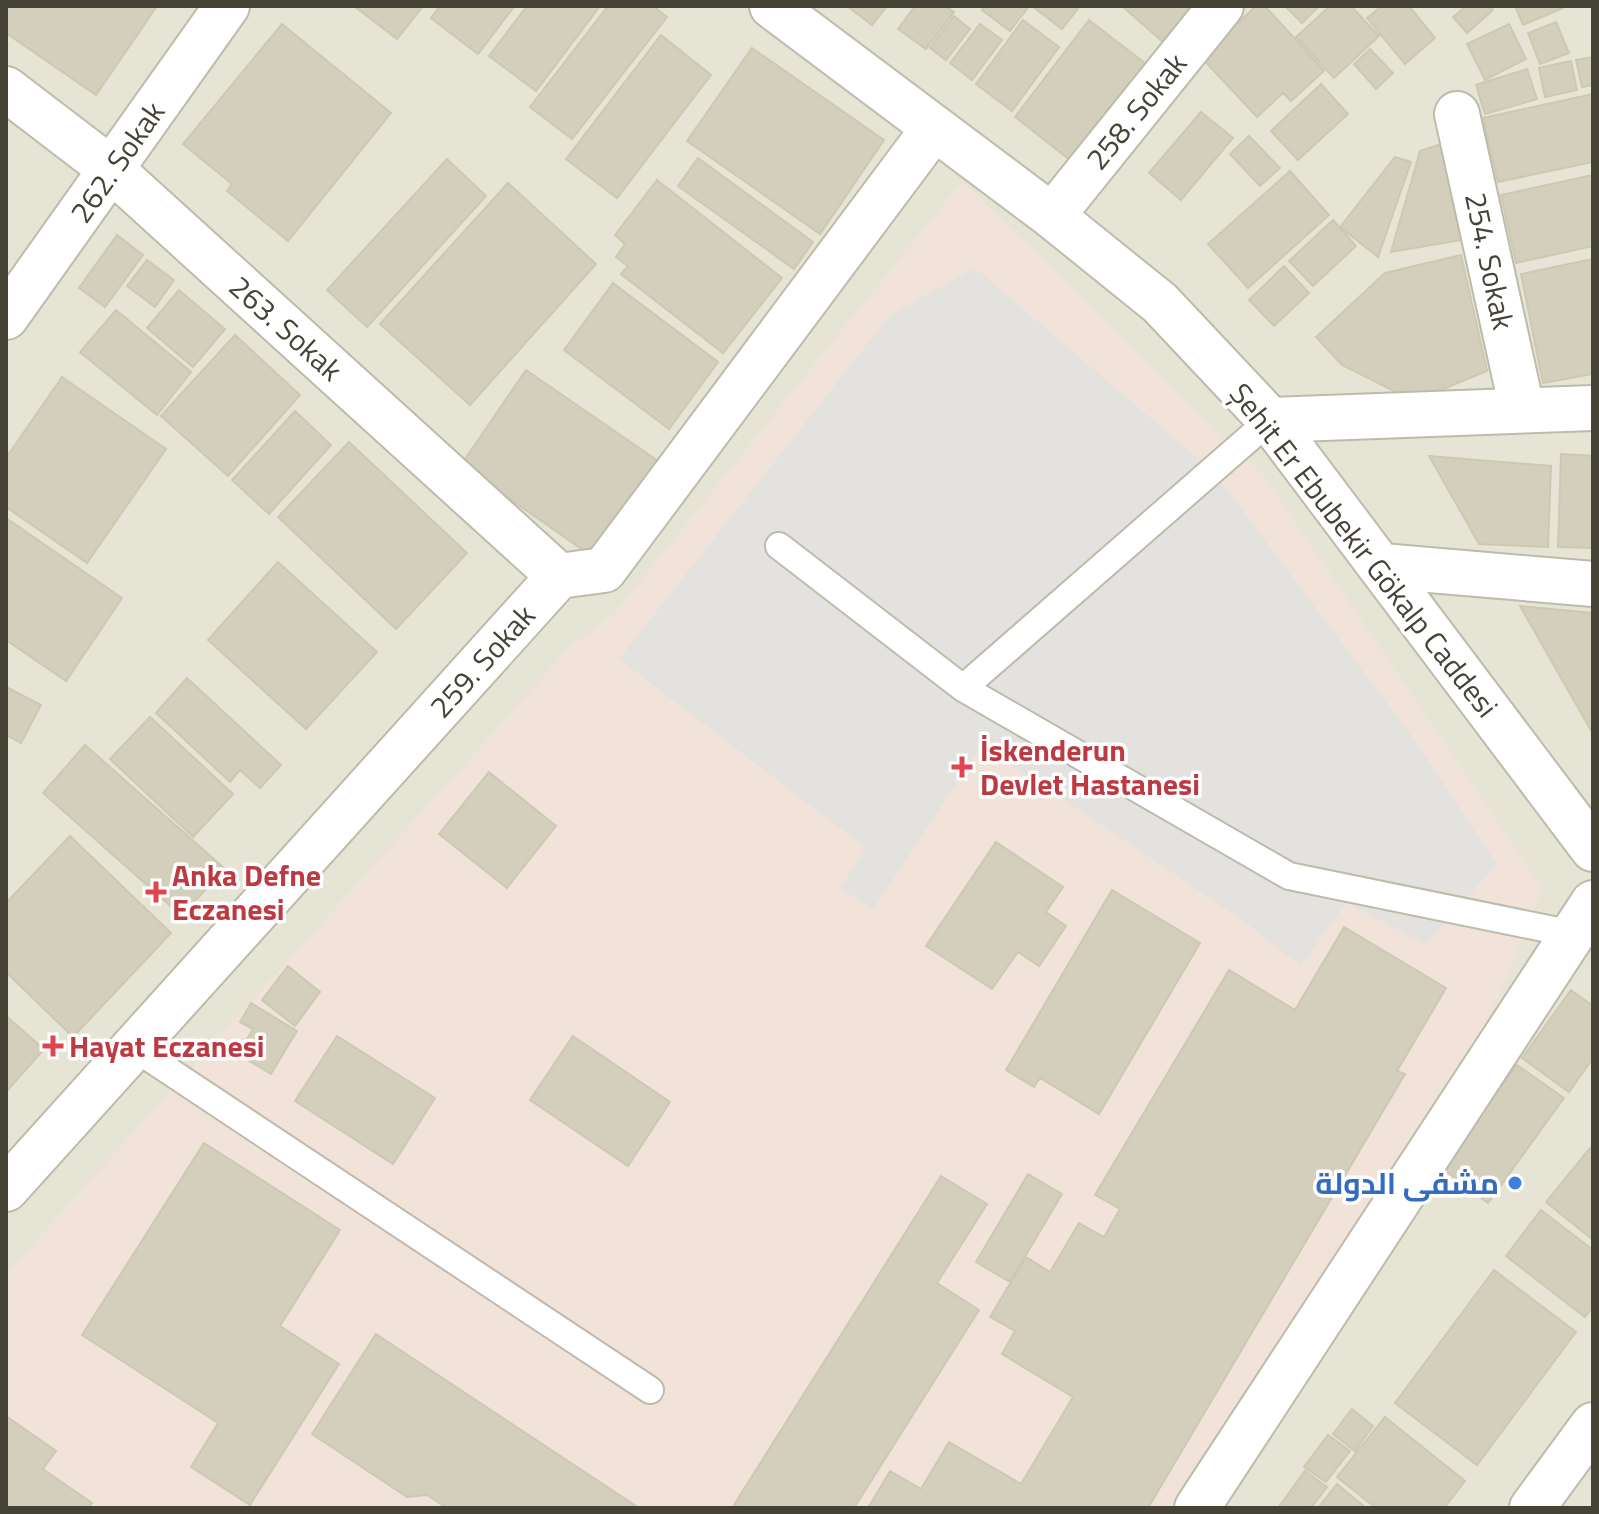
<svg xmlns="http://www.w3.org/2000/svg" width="1599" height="1514" viewBox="0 0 1599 1514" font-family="'Titillium Web',Cairo,sans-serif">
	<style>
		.residential { fill: #e6e4d5 }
		.medical { fill: #f2e3da }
		.parking { fill: #e3e2de }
		.building { fill: #d3cfbc; stroke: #cdc9b0; stroke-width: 2 }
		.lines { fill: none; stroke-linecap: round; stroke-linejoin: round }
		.lane-casing { stroke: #bdbbaa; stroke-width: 30 }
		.street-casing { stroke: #bdbbaa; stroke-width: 48 }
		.lane { stroke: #fff; stroke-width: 26 }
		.street { stroke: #fff; stroke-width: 44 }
		.health-dot { fill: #e0444e; stroke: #fff; stroke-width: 3 }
		.shop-dot { fill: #3f7fe0; stroke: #fff; stroke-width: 3 }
		.labels { text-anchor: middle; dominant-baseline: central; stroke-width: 7; stroke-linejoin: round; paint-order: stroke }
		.street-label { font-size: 30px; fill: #454236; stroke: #fff }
		.health-label { font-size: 30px; font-weight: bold; fill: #be3a42; stroke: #fff; text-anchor: start }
		.shop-label { font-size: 30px; font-weight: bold; fill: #366cbe; stroke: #fff; text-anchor: end }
	</style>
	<rect width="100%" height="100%" fill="#f2f1e6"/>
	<path class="residential" d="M6,6H1593V1508H6Z"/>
	<path class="medical" d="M962,181L1265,477L1543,889L1406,1216L1216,1508H6V1274L571,646L614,614Z"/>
	<path class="parking" d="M975,268L1214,472L1414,739L1497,864L1426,944L1346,903L1301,966L1241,919L982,745L873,909L840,888L866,848L619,659L890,315Z"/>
	<path class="building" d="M6,6H157L96,95L6,33Z
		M354,6H423L397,39Z
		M440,6H510L513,8L478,54L431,18Z
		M527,6H600L536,91L489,56Z
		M608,6H653L667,17L572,139L530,107Z
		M847,6H887L872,25Z
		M915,6H945L954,12L926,49L898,29Z
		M985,6H1029L1010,31L982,10Z
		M1032,6H1080L1062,29Z
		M1122,6H1194L1163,42Z
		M1256,6H1265L1324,71L1291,101L1283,93L1257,117L1201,57Z
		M1285,6H1319L1302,23Z
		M1330,6H1351L1379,36L1334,78L1296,37Z
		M1382,6H1409L1435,38L1405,64L1367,18Z
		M1466,6H1489L1493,10L1467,33L1453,17Z
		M1515,6H1562L1563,8L1523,25Z
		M954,16L970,29L946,60L930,48Z
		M1023,20L1059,47L1012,111L976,84Z
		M1089,20L1150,67L1075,164L1015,117Z
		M1556,22L1569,53L1540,64L1528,33Z
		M282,24L391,113L288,241L227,191L232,184L183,144Z
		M980,24L1002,40L972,80L950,63Z
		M1509,24L1526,59L1485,80L1467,44Z
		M661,35L711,75L617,198L566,159Z
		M752,48L884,140L820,234L687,141Z
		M1370,49L1393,73L1376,89L1354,64Z
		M1593,57V85L1582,87L1576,60Z
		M1571,61L1577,90L1545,97L1539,68Z
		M1527,69L1537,99L1485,114L1476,85Z
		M1321,84L1348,114L1298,160L1271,131Z
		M1593,94V162L1498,182L1483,118Z
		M1201,112L1233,138L1181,200L1149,173Z
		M1249,136L1280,168L1260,186L1230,154Z
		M1447,142L1467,239L1391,252L1420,151Z
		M1395,157L1411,162L1378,257L1340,227Z
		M698,158L813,242L794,269L678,186Z
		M447,159L486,196L367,327L327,290Z
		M1290,171L1329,215L1248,288L1208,244Z
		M1593,175V246L1516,263L1501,195Z
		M657,180L782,278L723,353L621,274L628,266L616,257L625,244L615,235Z
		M508,183L596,264L470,405L380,324Z
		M1333,220L1356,246L1313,286L1289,261Z
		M117,235L143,255L105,307L79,288Z
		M1461,255L1487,371L1436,392L1398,393L1342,365L1316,337L1385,273Z
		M1593,259V374L1543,383L1521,274Z
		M147,260L174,280L155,307L127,286Z
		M1284,266L1309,293L1274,326L1249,300Z
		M613,283L718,362L669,429L564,350Z
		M179,290L225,329L193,367L147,328Z
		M116,310L191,372L157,415L80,352Z
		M235,335L300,395L228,476L161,416Z
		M526,370L661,463L596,559L461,465Z
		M62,377L166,449L87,563L6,507V458Z
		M295,411L331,445L269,514L232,480Z
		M349,442L467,553L396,629L278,517Z
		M1561,454L1593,456V548L1558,547Z
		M1429,456L1551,466L1548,547L1479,544Z
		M6,518L122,598L66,681L6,640Z
		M278,562L377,652L306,729L208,640Z
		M1520,606L1593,613V734Z
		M187,678L281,765L260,788L240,770L230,782L156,713Z
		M6,687L41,705L21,743L6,735Z
		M150,717L233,794L193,837L110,759Z
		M85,745L224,868L182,916L43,793Z
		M489,772L556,826L507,888L439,834Z
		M70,836L171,933L73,1037L6,972V903Z
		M996,842L1063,887L1046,912L1066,926L1039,966L1018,952L992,989L926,946Z
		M1112,890L1200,943L1099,1114L1040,1078L1034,1087L1006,1070Z
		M1344,927L1446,988L1397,1071L1405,1074L1148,1508H868L890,1471L921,1489L949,1442L1021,1484L1073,1397L1002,1354L1015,1331L990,1317L1026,1257L1050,1272L1079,1223L1104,1237L1120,1209L1095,1195L1229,970L1295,1010Z
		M288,966L320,992L295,1026L262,1000Z
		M1571,990L1593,1006V1058L1569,1092L1522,1058Z
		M251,1003L297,1031L271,1074L238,1054L253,1029L240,1022Z
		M6,1016L44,1049L6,1092Z
		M337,1036L435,1098L393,1164L295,1101Z
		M573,1036L670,1102L628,1166L530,1100Z
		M1517,1065L1564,1098L1488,1203L1442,1168Z
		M204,1143L340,1230L280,1326L339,1364L250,1505L191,1467L218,1423L82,1335Z
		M1590,1148L1593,1150V1240L1546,1202Z
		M1028,1174L1062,1194L1010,1282L976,1262Z
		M941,1176L987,1204L937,1283L979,1310L854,1508H739L734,1505Z
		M1541,1210L1593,1250V1307L1585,1317L1506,1256Z
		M1494,1270L1576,1332L1477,1465L1395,1403Z
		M376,1334L639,1508H447L427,1495L407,1497L312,1434Z
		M1352,1409L1373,1426L1355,1451L1333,1434Z
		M6,1416L56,1451L43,1469L92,1503L88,1508H6Z
		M1385,1417L1465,1481L1444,1508H1376L1337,1477Z
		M1328,1435L1350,1451L1326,1482L1304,1467Z
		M1305,1471L1327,1487L1311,1508H1278Z
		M1337,1484L1366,1508H1318Z"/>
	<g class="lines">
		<defs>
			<path id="lane" d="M1270,420L963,688L1289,876L1573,934
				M779,546L963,688
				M133,1047L650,1390"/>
			<path id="street" d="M772,6L1052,216L1160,303L1270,420L1593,849
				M6,89L112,170L559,576
				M1457,114L1522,409
				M1052,216L1221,6
				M6,317L227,6
				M1270,420L1593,408
				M1382,566L1593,584
				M6,1189L559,576L604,570L934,128
				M1197,1508L1593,903
				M1532,1508L1593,1425"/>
		</defs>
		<use href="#lane" class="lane-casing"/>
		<use href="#street" class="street-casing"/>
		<use href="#lane" class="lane"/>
		<use href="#street" class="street"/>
	</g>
	<g class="health-dot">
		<path d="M958 755h8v8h8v8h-8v8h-8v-8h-8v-8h8z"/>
		<path d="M152 880h8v8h8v8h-8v8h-8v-8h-8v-8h8z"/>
		<path d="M49 1034h8v8h8v8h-8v8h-8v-8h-8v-8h8z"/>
	</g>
	<circle class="shop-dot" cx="1515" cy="1183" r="8"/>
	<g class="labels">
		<g class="street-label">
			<text transform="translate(1136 111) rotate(-51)">258. Sokak</text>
			<text transform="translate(117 162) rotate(-55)">262. Sokak</text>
			<text transform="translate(1490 261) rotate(78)">254. Sokak</text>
			<text transform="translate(286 328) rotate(42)">263. Sokak</text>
			<text transform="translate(1364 550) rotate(52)">Şehit Er Ebubekir Gökalp Caddesi</text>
			<text transform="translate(482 661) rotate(-48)">259. Sokak</text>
		</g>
		<g class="health-label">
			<text x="980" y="750">İskenderun<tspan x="980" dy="34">Devlet Hastanesi</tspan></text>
			<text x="172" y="875">Anka Defne<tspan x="172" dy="34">Eczanesi</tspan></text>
			<text x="69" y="1046">Hayat Eczanesi</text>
		</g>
		<g class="shop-label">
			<text x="1499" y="1183">مشفى الدولة</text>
		</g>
	</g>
	<rect width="1599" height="1514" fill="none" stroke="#454236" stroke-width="16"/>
</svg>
